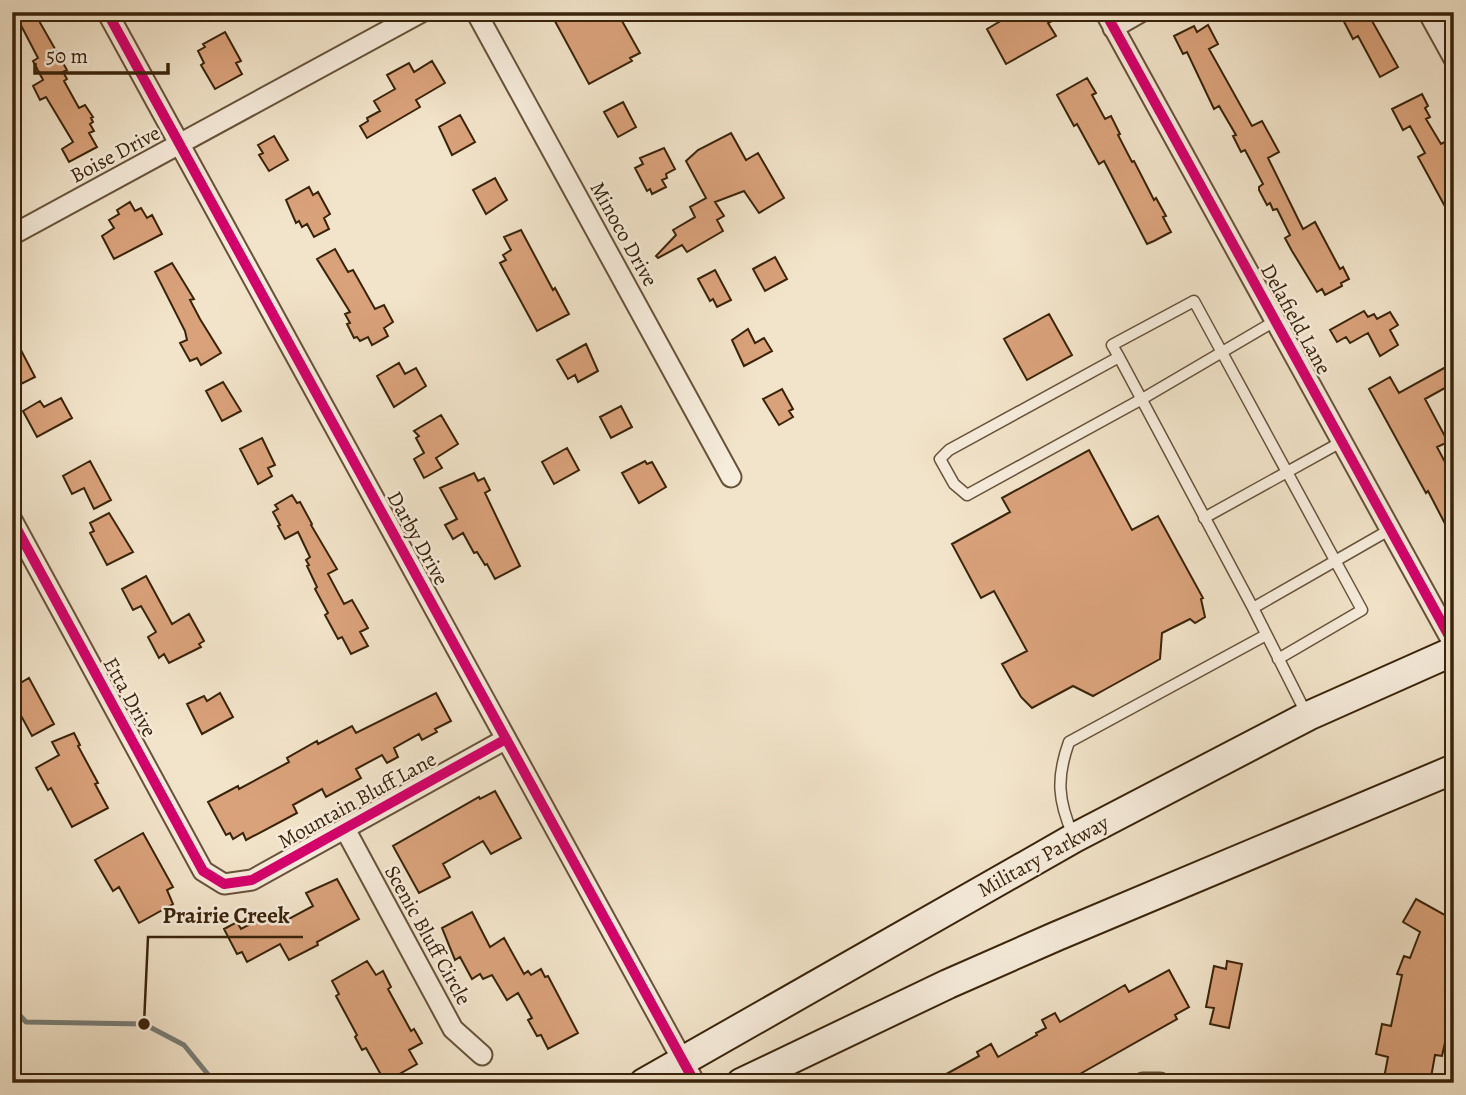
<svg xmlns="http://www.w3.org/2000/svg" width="1466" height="1095" viewBox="0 0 1466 1095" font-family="Alegreya,serif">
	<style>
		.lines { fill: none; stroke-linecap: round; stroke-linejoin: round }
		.stream { stroke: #787e78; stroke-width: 5 }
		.building { fill: #daa27b; stroke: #39230a; stroke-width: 2 }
		.lane-casing { stroke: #67533a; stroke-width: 13 }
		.street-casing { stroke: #67533a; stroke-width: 23 }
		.secondary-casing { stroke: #39230a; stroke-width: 32 }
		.lane { stroke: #f7eddd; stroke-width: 10 }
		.street { stroke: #f7eddd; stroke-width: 19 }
		.secondary { stroke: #f7eddd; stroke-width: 28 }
		.cycleway-casing { stroke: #f7eddd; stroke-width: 15 }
		.cycleway { stroke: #d6006c; stroke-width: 10 }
		.labels { text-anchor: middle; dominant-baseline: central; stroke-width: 5; stroke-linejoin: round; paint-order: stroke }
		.street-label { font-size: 21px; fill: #39230a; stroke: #f7eddd }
		.leader { fill: none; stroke: #39230a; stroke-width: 2.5 }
		.callout-dot { fill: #39230a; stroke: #f7eddd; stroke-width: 2.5 }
		.callout-label { font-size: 23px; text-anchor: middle; font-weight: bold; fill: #39230a; stroke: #f7eddd; stroke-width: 5; stroke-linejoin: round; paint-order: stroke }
	</style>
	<rect width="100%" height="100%" fill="#f2e4ca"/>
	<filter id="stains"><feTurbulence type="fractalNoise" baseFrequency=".00286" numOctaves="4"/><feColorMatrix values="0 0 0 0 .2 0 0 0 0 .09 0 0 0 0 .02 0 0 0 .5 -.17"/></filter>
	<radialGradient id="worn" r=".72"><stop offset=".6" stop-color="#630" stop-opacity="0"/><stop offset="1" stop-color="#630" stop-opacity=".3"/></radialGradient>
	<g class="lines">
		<path class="stream" d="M12,1007L26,1022L144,1024L184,1045L215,1083"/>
	</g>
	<path class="building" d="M14,12H34L67,70L63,72L67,79L64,81L79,108L85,105L93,117L91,118L93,122L90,124L94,131L89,133L97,147L69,162L62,149L73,142L46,97L40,100L33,86L43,80L33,61L38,58Z
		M550,12H617L640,53L630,58L632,61L589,84Z
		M1016,12H1068L1048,23L1056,36L1006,64L987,29Z
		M1339,12H1367L1398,67L1380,77L1358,36L1353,39Z
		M1208,25L1218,44L1209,49L1252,126L1262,121L1279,152L1268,158L1303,229L1315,222L1340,269L1343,267L1349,279L1341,283L1342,286L1325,295L1322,289L1317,292L1292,251L1285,238L1290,235L1277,209L1273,210L1270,203L1267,205L1259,190V187L1263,184L1245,150L1241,152L1233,136L1236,135L1219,106L1214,109L1187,52L1183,54L1174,36L1194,26L1197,32Z
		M225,32L241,61L236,63L242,74L215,89L201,65L204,63L198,51L205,47L203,44Z
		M432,61L445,83L416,100L420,107L367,138L360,126L368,121L367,118L380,111L374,101L395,89L387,75L409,63L414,72Z
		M1087,78L1096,93L1092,95L1105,119L1111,116L1120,134L1118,135L1132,162L1134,161L1154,200L1156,198L1166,216L1163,217L1171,232L1154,241L1147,244L1104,161L1099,164L1077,124L1074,126L1057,95Z
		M1422,94L1428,106L1425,108L1430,117L1426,119L1441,144L1454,137V223L1418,157L1425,153L1410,126L1403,130L1392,109Z
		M623,102L636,127L618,137L604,112Z
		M460,115L475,142L452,155L439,127Z
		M731,133L746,160L758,153L784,198L759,213L744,191L715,202L724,216L717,220L723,231L687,252L682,245L658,258L656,256L676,235L673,230L695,217L690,207L706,198L686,161L698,150Z
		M274,136L288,160L269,171L259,155L263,153L258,145Z
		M664,148L675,169L666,174L667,178L662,180L666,187L652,194L650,189L647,191L635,168L643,164L640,158Z
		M495,178L507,200L486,214L473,190Z
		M309,187L313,195L318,192L330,214L324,218L329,229L314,237L307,224L302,227L299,221L296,223L286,200Z
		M130,202L135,211L141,208L147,218L152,215L162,234L114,259L102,236L114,228L109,220L119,214L117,210Z
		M521,230L553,290L555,288L569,314L537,331L500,263L506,260L503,255L511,250L504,237Z
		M335,249L348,272L353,270L375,309L384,305L393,322L384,328L388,336L372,345L368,337L360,341L357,337L354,338L347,324L350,323L345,314L350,312L317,259Z
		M775,257L787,279L765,291L753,269Z
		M172,263L194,299L190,300L200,319L221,353L201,365L197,358L190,361L180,343L187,340L185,331L155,272Z
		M715,270L731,300L717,307L713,299L710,301L698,279Z
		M1364,311L1368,317L1374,314L1377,319L1390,312L1398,325L1390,330L1398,345L1380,356L1368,333L1350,343L1346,337L1337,342L1330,330Z
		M1049,314L1072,355L1027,380L1004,339Z
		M748,329L755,343L764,338L772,351L744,366L732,340Z
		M12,333L35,377L19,385L12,372Z
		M586,344L598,371L578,382L575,375L568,379L557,360Z
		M399,363L405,374L416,368L426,386L394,407L377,376Z
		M1446,367L1454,383L1425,399L1448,442L1437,447L1454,479V541L1428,491L1426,493L1369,389L1390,377L1399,393Z
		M223,382L241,411L222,421L206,391Z
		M782,389L793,409L789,411L793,417L779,425L763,399Z
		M61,398L72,418L37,437L23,411L40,401L44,407Z
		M621,406L632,427L611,438L600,417Z
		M441,415L458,444L436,458L442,468L424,478L414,459L424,453L416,438L419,436L414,431Z
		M262,438L275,465L268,468L272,476L258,484L240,449Z
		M567,448L579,470L554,484L542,462Z
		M1089,450L1132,530L1158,516L1203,598L1201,599L1205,617L1195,623L1190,619L1162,633L1160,659L1104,690L1093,696L1073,686L1032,708L1021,697L1002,664L1027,651L994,591L981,598L952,544L1010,512L1002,498Z
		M90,461L111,500L94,509L84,488L72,494L63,476Z
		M645,461L647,464L652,462L666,487L639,503L622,473Z
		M474,473L478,481L484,478L490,490L485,493L520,566L495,579L487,564L485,565L477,552L474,553L463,533L453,539L445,525L457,519L440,488Z
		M292,495L297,503L300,502L312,524L311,525L337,569L328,574L344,604L352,600L368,628L360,632L368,646L351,654L342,637L338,639L325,615L328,613L315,589L317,587L307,566L309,565L306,560L310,557L298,532L285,539L278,526L280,525L273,512L278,509L275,505Z
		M109,513L133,552L107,565L90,533L94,531L90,523Z
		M146,576L172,624L189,614L204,641L199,644L201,647L169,663L164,654L159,658L148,637L156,632L141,606L133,610L122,589Z
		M29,678L54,724L32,736L12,699V688Z
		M220,693L233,717L202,734L187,704L204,696L207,701Z
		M436,693L451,721L435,729L437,732L422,740L419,734L394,748L398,757L387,763L382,755L356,769L361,778L326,797L322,789L293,805L297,813L246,840L243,833L233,839L230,833L226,835L208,802L238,786L239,789L289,762L287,758L317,741L318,744L352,726L356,733Z
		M74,733L80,745L78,746L98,783L95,784L108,808L72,827L51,788L48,790L36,768L59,755L52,742Z
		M495,791L521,838L491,854L483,841L443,864L450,877L419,893L393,846L479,797L480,799Z
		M143,833L173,887L167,890L173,904L139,923L119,887L113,891L95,860Z
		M337,879L359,919L317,942L318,945L289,960L280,944L247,962L242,952L237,954L224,929L237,922L241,929L281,908L287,920L313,906L306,893Z
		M1416,899L1454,920V1002L1442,1056L1435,1055L1430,1083H1383L1388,1057L1376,1054L1382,1024L1391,1026L1402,975L1397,974L1404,956L1410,958L1420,932L1403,922Z
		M472,912L490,947L504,938L524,974L528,971L531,975L541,969L545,977L548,976L578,1033L548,1049L541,1035L537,1036L528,1020L532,1018L518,993L507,1000L492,975L483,979L480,974L472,979L460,957L455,960L442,928Z
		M367,961L376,975L383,971L391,987L388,989L411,1031L414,1029L422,1043L409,1050L417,1064L385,1082L366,1048L362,1050L355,1037L357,1035L336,996L339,994L332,981Z
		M1227,961L1242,964L1229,1028L1210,1024L1214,1008L1206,1007L1214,966L1226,969Z
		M1169,970L1189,1007L1175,1015L1177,1019L1071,1079L1068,1074L1053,1083H930L979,1056L977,1052L991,1044L998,1057L1037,1035L1036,1033L1046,1028L1042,1020L1055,1013L1060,1022L1125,985L1129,992Z"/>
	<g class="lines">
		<defs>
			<path id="lane" d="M1119,357L1112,345L1194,301L1362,610L1278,659
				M1204,518L1343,441
				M1253,608L1119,357L949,450L940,459L954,484L967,495L1142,399L1275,321
				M1307,715L1253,608L1391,529
				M1073,835C1058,801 1056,778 1069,742L1266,635"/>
			<path id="street" d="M107,12L695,1083
				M476,12L731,477
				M1105,12L1454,645
				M1428,12L1454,59
				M1113,28L1141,12
				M12,235L422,12
				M12,520L203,871L224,884L252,880L506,739
				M345,829L453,1029L482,1055
				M1143,1083H1160"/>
			<path id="secondary" d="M644,1083L1074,838L1308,716L1454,651
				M741,1083L948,984L1057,936L1454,769"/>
		</defs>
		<use href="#lane" class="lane-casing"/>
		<use href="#street" class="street-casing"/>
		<use href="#secondary" class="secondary-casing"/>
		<use href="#lane" class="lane"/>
		<use href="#street" class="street"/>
		<use href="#secondary" class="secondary"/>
		<defs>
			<path id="cycleway" d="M107,12L695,1083
				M1105,12L1454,645
				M12,520L203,871L224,884L252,880L506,739"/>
		</defs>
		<use href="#cycleway" class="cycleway-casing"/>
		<use href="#cycleway" class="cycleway"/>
	</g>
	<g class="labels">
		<g class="street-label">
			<text transform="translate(115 154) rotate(-28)">Boise Drive</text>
			<text transform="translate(624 234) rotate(61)">Minoco Drive</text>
			<text transform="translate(1296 319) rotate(61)">Delafield Lane</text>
			<text transform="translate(418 538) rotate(61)">Darby Drive</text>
			<text transform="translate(130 697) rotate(61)">Etta Drive</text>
			<text transform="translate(357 800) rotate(-29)">Mountain Bluff Lane</text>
			<text transform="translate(1043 856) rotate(-29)">Military Parkway</text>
			<text transform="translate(428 935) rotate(61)">Scenic Bluff Circle</text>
		</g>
	</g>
	<path class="leader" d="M144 1024L148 937H303"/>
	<circle class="callout-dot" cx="144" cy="1024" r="7"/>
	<g class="callout-label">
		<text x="226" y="923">Prairie Creek</text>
	</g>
	<rect width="1466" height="1095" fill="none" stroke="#f2e4ca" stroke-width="42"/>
	<rect x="14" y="14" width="1438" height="1067" fill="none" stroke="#39230a" stroke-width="3.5"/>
	<rect x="21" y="21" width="1424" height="1053" fill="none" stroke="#39230a" stroke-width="2"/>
	<path d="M35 63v10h133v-10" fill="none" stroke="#39230a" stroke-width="3.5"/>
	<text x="46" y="63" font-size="21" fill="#39230a" stroke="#f7eddd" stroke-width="5" paint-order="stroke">50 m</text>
	<rect width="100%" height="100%" filter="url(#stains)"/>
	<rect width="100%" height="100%" fill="url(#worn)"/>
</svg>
